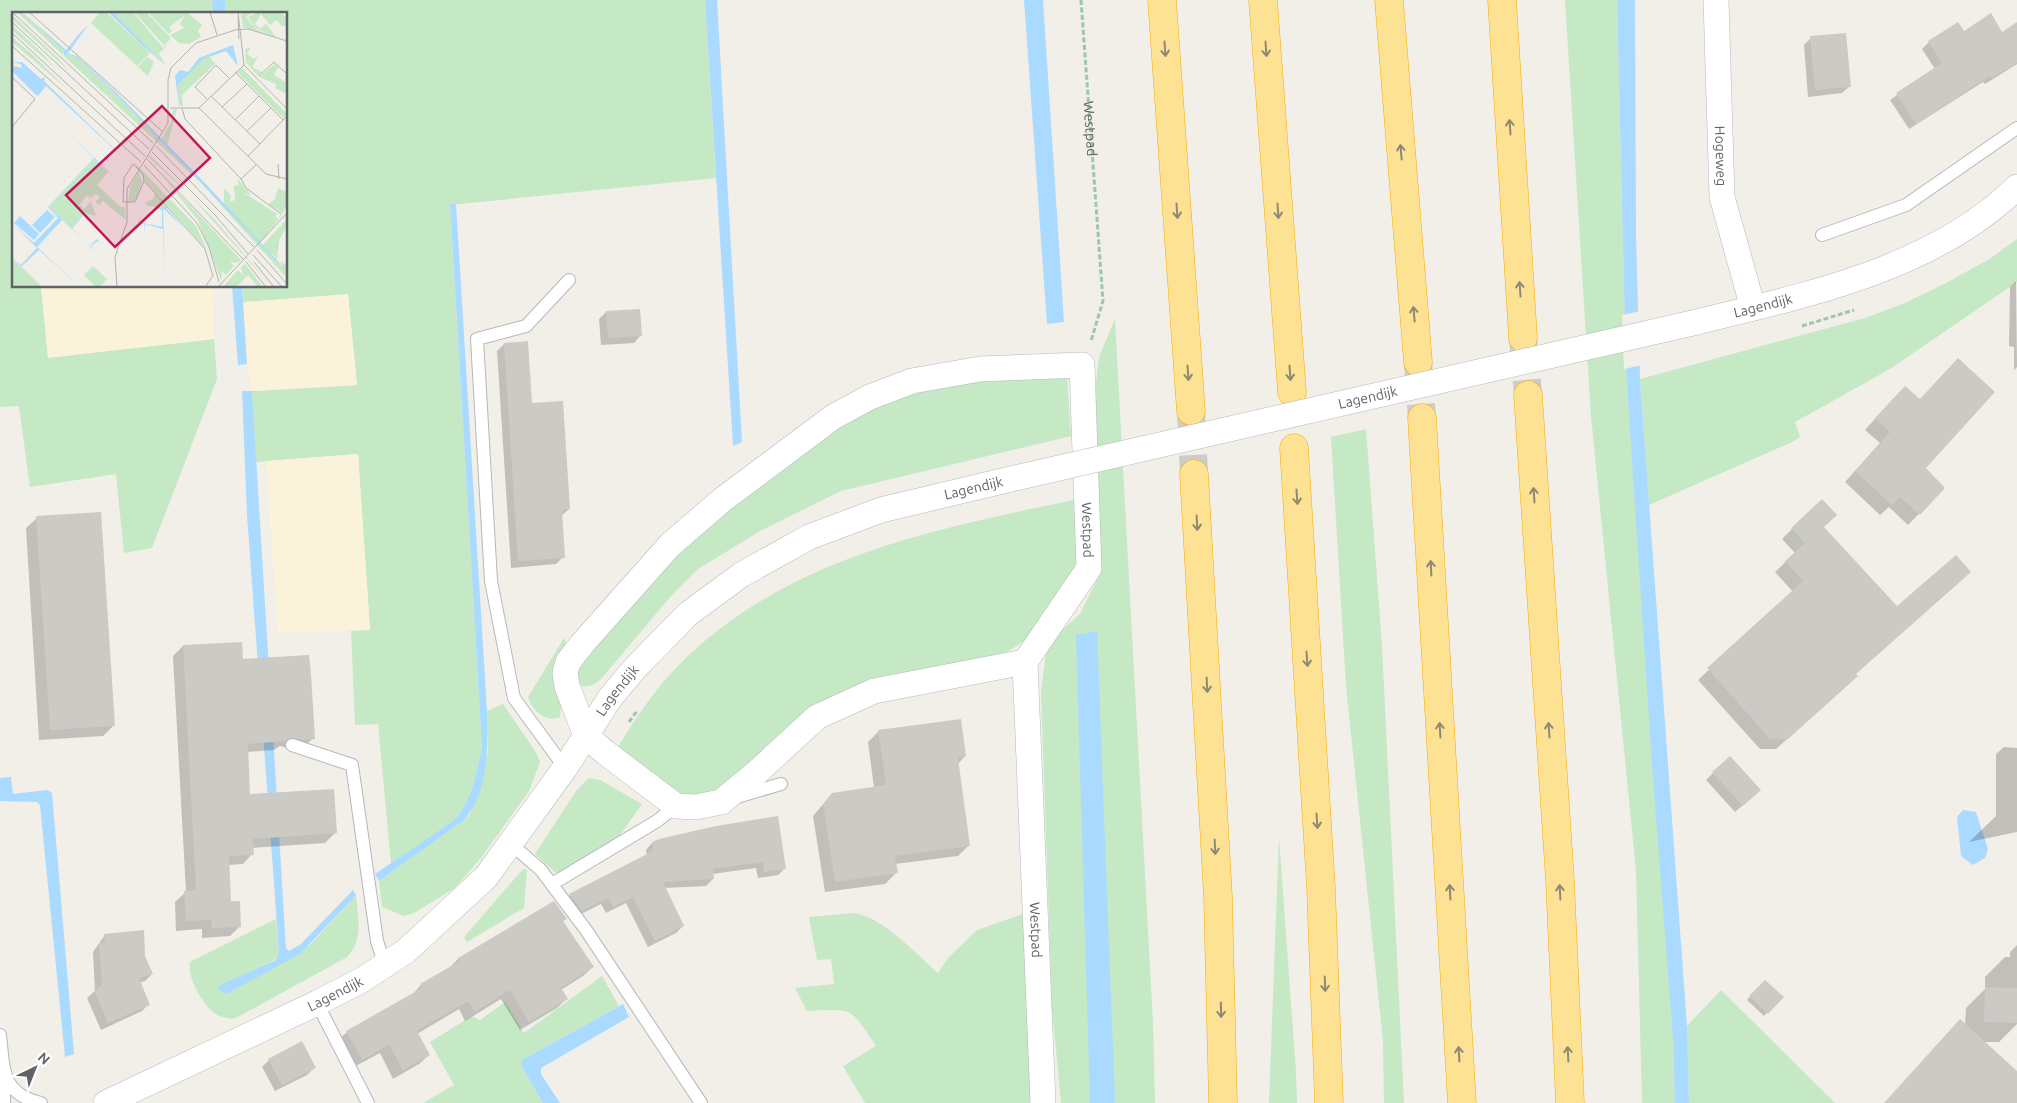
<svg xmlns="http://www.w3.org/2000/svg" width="2017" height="1103" viewBox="0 0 2017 1103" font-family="Ubuntu,sans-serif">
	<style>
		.green { fill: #c5e8c5 }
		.sand { fill: #fbf3d9 }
		.water { fill: #aadaff }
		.pier { fill: #f1efe8 }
		.shadow { fill: #0003 }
		.building { fill: #cccac5 }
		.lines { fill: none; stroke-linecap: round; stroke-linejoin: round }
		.motorway-tunnel { stroke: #ccccc8; stroke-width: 28; stroke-dasharray: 28 14; stroke-linecap: butt }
		.service-casing { stroke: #b5b8bc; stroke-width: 14 }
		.minor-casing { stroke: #b5b8bc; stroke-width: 26 }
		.motorway-casing { stroke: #f9ab00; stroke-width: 29 }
		.path { stroke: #9cc7a9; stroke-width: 3; stroke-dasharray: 5 2.5; stroke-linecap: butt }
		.service { stroke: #fff; stroke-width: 12 }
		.minor { stroke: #fff; stroke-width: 25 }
		.motorway { stroke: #fde293; stroke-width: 28 }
		.minor-bridge-casing { stroke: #b5b8bc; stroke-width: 26; stroke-linecap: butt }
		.minor-bridge { stroke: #fff; stroke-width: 25 }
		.oneway { stroke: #8e8975 }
		.labels { text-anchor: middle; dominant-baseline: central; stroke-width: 4; stroke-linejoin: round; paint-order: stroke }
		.street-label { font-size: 14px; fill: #5f6368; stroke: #fff }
		.inset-road { fill: none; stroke: #b3b3b1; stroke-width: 1 }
		.view { fill: #c2185b; fill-opacity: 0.15; stroke: #c2185b; stroke-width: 2.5 }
		.inset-edge { fill: none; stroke: #5f6368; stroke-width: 2.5 }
	</style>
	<rect width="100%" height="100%" fill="#f1efe8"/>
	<path class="green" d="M0,0H212L213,14H14V286H41L48,357L214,339L217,379L152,548L124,553L116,474L30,487L19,406L0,407Z
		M225,0H705L716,178L450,205L482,748C477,772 471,801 454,820L391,863L378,724L355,725L351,631L370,629L358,454L256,462L252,391L357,385L348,295L243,302L242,286H286V14H225Z
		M1565,0H1617L1626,369L1673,1040L1675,1103H1642L1636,871L1591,416Z
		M2017,239V282L1890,369L1795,422L1800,437L1792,442L1649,505L1640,379L1865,318L1905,303L1946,283L1991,258Z
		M1115,319L1153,1023L1155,1103H1061L1052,1008L1041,693L1046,652L1061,631L1080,614L1096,582L1094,400L1099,357Z
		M1067,376L1071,436L841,491L762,530L698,569L672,595L601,679L593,685L583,687L576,681L579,658L696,533L857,414L916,392L971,379Z
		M1366,429L1382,646L1404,1103H1384L1383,1041L1346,686L1331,437Z
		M1079,499L1077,571L1029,638L997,658L888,682L733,787L682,797L616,750C634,721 652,693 676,668C784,557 934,529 1079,499Z
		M564,638L567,645L560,717C547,723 532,711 528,697Z
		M503,704L537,754L540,762L529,791L481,858L455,888L414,913L404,916L382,907L379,881L463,821L470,814L488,752L487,711Z
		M589,778L600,780L642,804L613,845L558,875L535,854L576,791Z
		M1279,837L1296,1072L1297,1103H1269Z
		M523,869L527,870L524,908L467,942L464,937Z
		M356,895C358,918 364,939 347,957L238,1017L232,1019C226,1018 218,1017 213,1012C201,1001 187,977 190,962L276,919L279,952L276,959L218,988L309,946Z
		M853,913C882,916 916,954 938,973L948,958L977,930L1026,913L1034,1103H865L843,1066L876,1046C849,1007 856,1009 807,1011L795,988L834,984L831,959L817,960L809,917Z
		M602,976L619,1006L522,1060L521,1065L543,1103H423L454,1085L430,1042L472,1016L480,1020L505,1002L524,1033Z
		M1721,990L1835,1103H1689L1687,1026Z"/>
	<path class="sand" d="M41,286H213L214,339L48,358Z
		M348,294L357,385L252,391L247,364L243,302Z
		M358,454L370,630L278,632L266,461Z"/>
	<path class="water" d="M212,0H225V14H213Z
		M705,0H717L742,442L733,446Z
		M1024,0H1043L1064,322L1047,324Z
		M1617,0H1635L1636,234L1640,379L1687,1026L1689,1103H1675L1673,1040L1652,764L1626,369Z
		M450,204H456L487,711C488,746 489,794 463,821L379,881L375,874L454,820C471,802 477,772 482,748Z
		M232,286H242L247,364L238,365Z
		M242,391H252L286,948L289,951L301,944L353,890L356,895L300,954L228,993H223L218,988L220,985L276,960L279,952L247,515Z
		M1097,631L1115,1103H1090L1076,635Z
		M11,777L13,794L47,790L52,793L74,1054L65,1057L40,805L37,802L0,801V778Z
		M1963,810L1976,812L1988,849L1985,858L1973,865L1961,856L1957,817Z
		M623,1004L629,1017L541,1068V1074L560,1103H543L521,1065L522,1060Z"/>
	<path class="pier" d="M1641,311L1642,365L1624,369L1622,315Z"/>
	<path class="shadow" d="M2017,24V64L1985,84L1983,82L1909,129L1890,100L1935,69L1922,49L1929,42L1963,33H2002Z
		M1811,38L1850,86L1842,93L1808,97L1804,45Z
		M2016,281L2017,367L2014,370V347L2009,346L2010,287Z
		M606,312L641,335L634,343L601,345L599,319Z
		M504,344L531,404L569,509L561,516L563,557L556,564L511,568L497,351Z
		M1894,398L1924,468L1944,488L1908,525L1889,507L1880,515L1845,482L1880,443L1865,430Z
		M37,518L114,725L103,736L39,740L26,528Z
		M1823,527L1897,608L1846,686L1776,749H1760L1698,680L1793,592L1775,572L1795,553L1782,539L1792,529Z
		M183,646L242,660L313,738L303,748L292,749L280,746L274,750L247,752L249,795L335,833L325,843L252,848V854L243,864L228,865L230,902L240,926L230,936L202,938V929L176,931L175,902L186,892L173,656Z
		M879,731L965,756L958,764L969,845L958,856L895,864L896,873L885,884L825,892L813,816L832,794L874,788L868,742Z
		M2004,747L2017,748V832L1969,842L1996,816V754Z
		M1713,773L1752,797L1735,812L1706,780Z
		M716,827L784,869L778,875L758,878L756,868L712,874L713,879L706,886L664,888L683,926L676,933L648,947L626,903L606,913L601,904L575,917L563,901L570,895L647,856L646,850L652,843Z
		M554,903L566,919L562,922L593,967L583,976L561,990L566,999L557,1008L520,1030L501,999L465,1021L459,1009L417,1034L429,1055L419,1064L393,1079L380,1053L352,1068L337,1041L347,1032L412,995L421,985L449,968L458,959Z
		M105,935L144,956L152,974L145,981L139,983L149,1004L142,1011L101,1030L87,998L95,991L93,952Z
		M2017,945V1024L1999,1042H1983L2017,1073V1103H1885L1965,1026L1966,1008L1985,989V977L2005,957H2010V952Z
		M1765,981L1782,997L1764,1016L1747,1000Z
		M269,1060L314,1068L307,1075L275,1091L262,1067Z"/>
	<path class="building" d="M1991,13L2002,32L2017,22V63L1992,78L1990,76L1916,124L1896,93L1942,63L1928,41L1958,22L1964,31Z
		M1846,33L1851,87L1815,90L1810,36Z
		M640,309L642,336L608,338L606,311Z
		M528,341L532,403L563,401L570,509L562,510L565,558L518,561L504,343Z
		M1958,358L1995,392L1926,468L1945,488L1920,515L1900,497L1892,505L1855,471L1890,432L1875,418L1905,386L1920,399Z
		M1822,499L1837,515L1824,527L1897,606L1956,555L1971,572L1856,674L1858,676L1788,739H1770L1707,668L1803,581L1785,561L1805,543L1791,528Z
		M101,512L115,726L50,730L36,516Z
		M242,642L243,659L309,655L311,674L315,739L302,740L291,737L285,741L248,744L250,794L334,789L337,833L253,839L254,855L229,856L231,901H240L241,927L212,928L211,920L186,921L184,891L196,890L183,645Z
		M961,719L966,756L958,758L970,846L895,856L898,873L835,882L823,804L832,793L886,785L878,730Z
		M1730,756L1761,790L1743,806L1712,772Z
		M778,816L786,869L764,872L763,862L713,869L714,879L663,882L684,926L655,941L633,897L613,907L608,898L582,911L569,894L653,851L652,842L659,839L716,826Z
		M554,901L567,919L563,921L594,967L561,988L568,999L529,1022L510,990L475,1012L468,1001L417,1031L430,1055L403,1070L389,1045L362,1060L346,1031L422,988L420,984L460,961L458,958Z
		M144,930L145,956L153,974L139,978L150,1005L108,1023L94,990L102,986L99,943H105L104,934Z
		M1765,980L1784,997L1768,1014L1749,996Z
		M1985,987L2017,988V1023L1984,1022Z
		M1960,1019L2017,1071V1103H1884Z
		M302,1041L316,1068L282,1085L268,1059Z"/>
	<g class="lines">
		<path class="motorway-tunnel" d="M1523,338L1528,395
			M1418,362L1422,418
			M1191,413L1194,474"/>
		<defs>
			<path id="service" d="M1822,235L1906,205L2017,128
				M292,745L352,765L377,941L385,966
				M565,768L514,698L491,581L477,339L526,326L569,280
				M737,797L781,784
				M511,844L541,870L586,930L701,1103
				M552,884L657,821L676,806
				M317,1003L368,1103
				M0,1035C4,1069 1,1094 41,1103
				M4,1073V1103"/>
			<g id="minor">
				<path id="s2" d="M1716,0L1722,197L1753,308"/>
				<path id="s3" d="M1697,322C1806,295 1934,269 2017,187"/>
				<path id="s4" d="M1025,662L874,691L817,717L755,774L721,802L696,807L676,806L606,753L586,736L567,686L565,673L568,662L582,644L670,545L722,500L833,417L870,397L912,381L980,369L1082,365L1089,568L1025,662L1043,1103"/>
				<path id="s5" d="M106,1103L317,1003L362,980L406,951L486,877L565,768L610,698L635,668L688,614L741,575L809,537L881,510L1011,479"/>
			</g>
			<path id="motorway" d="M1162,0L1191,411
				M1263,0L1292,392
				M1389,0L1418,362
				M1502,0L1523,338
				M1528,395L1560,881L1570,1103
				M1422,418L1462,1103
				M1294,448L1321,888L1329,1103
				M1194,474L1218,897L1223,1103"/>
		</defs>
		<use href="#service" class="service-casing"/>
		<use href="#minor" class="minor-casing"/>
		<use href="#motorway" class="motorway-casing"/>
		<g class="path">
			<path id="s1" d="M1081,0L1103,301L1091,341"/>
			<path d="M1802,326L1854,310"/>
			<path d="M629,722L637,711"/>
		</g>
		<use href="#service" class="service"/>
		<use href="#minor" class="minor"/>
		<use href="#motorway" class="motorway"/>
		<defs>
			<g id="minor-bridge">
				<path id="s6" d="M1011,479L1697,322"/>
			</g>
		</defs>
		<use href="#minor-bridge" class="minor-bridge-casing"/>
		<use href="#minor-bridge" class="minor-bridge"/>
	</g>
	<defs><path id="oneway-shaft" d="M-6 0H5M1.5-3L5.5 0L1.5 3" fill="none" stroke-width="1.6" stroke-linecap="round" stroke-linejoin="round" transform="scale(1.25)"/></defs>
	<g class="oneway">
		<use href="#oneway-shaft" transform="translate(1165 49) rotate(86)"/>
		<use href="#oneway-shaft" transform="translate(1266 49) rotate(86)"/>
		<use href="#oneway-shaft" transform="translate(1510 127) rotate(-94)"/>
		<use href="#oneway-shaft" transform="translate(1401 152) rotate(-95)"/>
		<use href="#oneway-shaft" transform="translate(1177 211) rotate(86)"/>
		<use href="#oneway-shaft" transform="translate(1278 211) rotate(86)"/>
		<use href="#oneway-shaft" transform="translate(1520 289) rotate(-94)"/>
		<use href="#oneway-shaft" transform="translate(1414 314) rotate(-95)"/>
		<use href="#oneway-shaft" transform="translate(1188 373) rotate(86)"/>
		<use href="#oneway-shaft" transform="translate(1290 373) rotate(86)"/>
		<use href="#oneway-shaft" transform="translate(1534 495) rotate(-94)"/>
		<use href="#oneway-shaft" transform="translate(1297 497) rotate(86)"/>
		<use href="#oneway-shaft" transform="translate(1197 523) rotate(87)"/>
		<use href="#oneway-shaft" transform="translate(1431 568) rotate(-93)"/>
		<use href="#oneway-shaft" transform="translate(1307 659) rotate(86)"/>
		<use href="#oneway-shaft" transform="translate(1207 685) rotate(87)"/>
		<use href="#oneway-shaft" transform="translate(1440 730) rotate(-93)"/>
		<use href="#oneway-shaft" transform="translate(1549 730) rotate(-94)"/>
		<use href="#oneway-shaft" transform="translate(1317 821) rotate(86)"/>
		<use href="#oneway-shaft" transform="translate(1215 847) rotate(87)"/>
		<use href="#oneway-shaft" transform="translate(1450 892) rotate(-93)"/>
		<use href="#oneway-shaft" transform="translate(1560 892) rotate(-93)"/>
		<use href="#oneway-shaft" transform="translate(1325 984) rotate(88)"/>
		<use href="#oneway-shaft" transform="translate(1221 1010) rotate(89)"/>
		<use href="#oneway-shaft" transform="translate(1459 1054) rotate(-93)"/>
		<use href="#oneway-shaft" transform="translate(1568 1054) rotate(-93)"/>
	</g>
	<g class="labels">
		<g class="street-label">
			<text stroke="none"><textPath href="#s1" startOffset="129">Westpad</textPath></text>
			<text stroke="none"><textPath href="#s2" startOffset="156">Hogeweg</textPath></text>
			<text stroke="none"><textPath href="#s3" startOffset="68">Lagendijk</textPath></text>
			<text stroke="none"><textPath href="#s6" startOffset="366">Lagendijk</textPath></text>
			<text stroke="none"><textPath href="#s5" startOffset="1094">Lagendijk</textPath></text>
			<text stroke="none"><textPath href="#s4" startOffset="1368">Westpad</textPath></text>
			<text stroke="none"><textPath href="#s5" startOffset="674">Lagendijk</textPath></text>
			<text stroke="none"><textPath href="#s4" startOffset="1788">Westpad</textPath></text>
			<text stroke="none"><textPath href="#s5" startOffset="254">Lagendijk</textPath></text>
		</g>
	</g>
	<g transform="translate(12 12)">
		<rect width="275" height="275" fill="#f1efe8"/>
		<path d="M5,0H10L52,39L51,43ZM88,0H94L138,41L125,54L79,11ZM121,0L151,36L160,27L147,42L154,53L99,1ZM136,0H173L175,2L157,15L160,19L157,22ZM175,0L190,13L186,19L189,25L177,32L167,31L158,23L172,16L168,12ZM240,0L234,5L245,18L261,23L245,17L236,5L247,0H268L275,6V14H270L264,8L258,13L249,2L243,12L248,17L254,12L264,25L231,15L229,1ZM123,1H135L159,26L152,33ZM0,3L44,44L58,60L0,7ZM0,13L33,44L42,55L0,18ZM0,25L22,44L56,78L0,30ZM238,36L235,42L242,47L247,43L240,55L250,60L246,64L234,50L233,37ZM55,41L68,48L97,75L212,192V177L219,183L218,190L223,188L222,174L227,173L225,166L239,183L232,181L265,202L263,205L266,207L270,201L256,192L263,187L266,176L275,180V192L270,203L247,232L250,234L275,207V214L265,232V245L255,239L270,254L268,249L274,253L275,266L188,170L52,44ZM197,44L203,52L170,83L169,74L171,94H167L166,73L187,49ZM135,45L142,50L136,64L126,55ZM263,52L266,55L262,63L275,71V87V82L263,76L264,72L247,65ZM230,56L275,102L271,106L225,60ZM161,97H165L155,134L149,128L159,110ZM138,143L203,208L260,275L177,182L136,145ZM82,147L96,160L85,173L109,195H113L114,208L91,189L87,193L83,190L88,185L84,182L79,186L75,183L68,193L72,197L79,189L84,204L73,201L59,216L37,195L60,170L69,178L61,169ZM121,149L184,214L195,238L134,170ZM127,159L130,170L124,188L116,191L118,175ZM152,166L229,248L225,251L218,250L222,254L214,263L210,259L209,268L186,208ZM143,181L155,193L150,199L141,194H135L133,191L141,187ZM0,247L9,255L30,275H0ZM233,252L251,275H246L236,263L224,275H211L226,258L231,263L229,255ZM81,254L95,267L88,275H84L72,263Z" fill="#c5e8c5"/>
		<path d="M10,0L54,38L67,22L43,0L67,22L77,12L56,41L66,45L101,77L191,169L263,246L265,244V232L267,226L275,214L267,226L265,245L264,247L270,255L97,75L68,48L55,41L52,44V39ZM96,0H100L154,54L131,34ZM221,33L226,54L214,39L191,47L166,73L167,92L163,64L168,58L176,60L187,46ZM0,50H10L29,67L33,65L32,69L118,152L34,74L26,84L23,82L0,59V54L10,56L9,52ZM24,91L109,171L82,147L61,169L81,190L60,170L37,195L59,216L73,201L60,217L78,234L85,227L90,232L86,229L79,234L83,239L50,208L25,235L68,275L27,238L9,255L31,275L0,246L9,253L25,236L0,211L22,231L46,206L36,195L82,146ZM155,194V197L173,217L151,196L153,275L151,217L133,212L132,221V212L126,210L128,203L127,210L150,215V196ZM35,198L43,205L28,221L20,213ZM8,204L27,222L22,228L2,211Z" fill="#aadaff"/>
		<path class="inset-road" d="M0,0L141,131M17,0L151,120M198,0L205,23M226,0L232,53L275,97M226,5L227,27M0,10L137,137M0,21L133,144M0,34L129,150M223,60L271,108M247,64L262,50L275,62M0,65L23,87L0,115M199,84L248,132M195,87L183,75L204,53L217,66M210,95L235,72M158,96H187L254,162L275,167M170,96L173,107L229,167L234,176L269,202M187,96L232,53M223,108L247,84M235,119L259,96M144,134L242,235M140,140L204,204L236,242M236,144L275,104M135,147L231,247M266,152L267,167M132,153L185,211L197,235L207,270M229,167L244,153M132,169L123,190H111L112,166L121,152L131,162L132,169L193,237L201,264L193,275M245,238L275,272M241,243L270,275M234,250L254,275M242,250L262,275M105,275L103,245L115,210V177L156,111V68L159,56L184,31L223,18L236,17L275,29M206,275L275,201"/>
		<path class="view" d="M150,94L198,146L103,235L54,183Z"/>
		<rect width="275" height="275" class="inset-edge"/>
	</g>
	<g transform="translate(35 1068) rotate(43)" stroke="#ffffff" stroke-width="4" paint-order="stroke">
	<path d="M0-4L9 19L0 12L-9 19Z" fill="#5f6368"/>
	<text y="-8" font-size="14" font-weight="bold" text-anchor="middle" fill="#5f6368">N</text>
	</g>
</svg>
